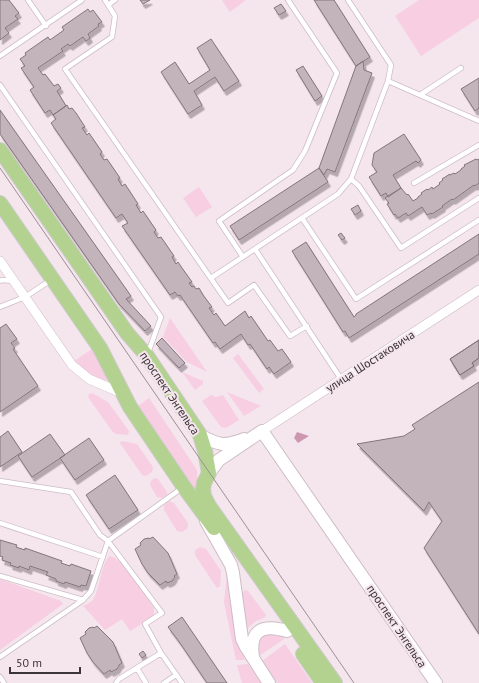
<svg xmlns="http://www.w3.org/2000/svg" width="479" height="683" viewBox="0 0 479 683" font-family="'PT Sans',sans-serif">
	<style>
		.green { fill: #f7cee2 }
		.water { fill: #cd97b2 }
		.building { fill: #c3b4bb; stroke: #83757b; filter: url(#shadow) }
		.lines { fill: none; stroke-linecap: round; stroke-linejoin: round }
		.lane-casing { stroke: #cdbdc5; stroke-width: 6 }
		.street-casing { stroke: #cdbdc5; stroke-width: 10 }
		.secondary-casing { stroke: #cdbdc5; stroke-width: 14 }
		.primary-casing { stroke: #cccacb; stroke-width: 16 }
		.lane { stroke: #fff; stroke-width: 4.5 }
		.street { stroke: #fff; stroke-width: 9 }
		.secondary { stroke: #fff; stroke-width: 12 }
		.primary { stroke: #b4d28f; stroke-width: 14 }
		.tram { stroke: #9b9095; stroke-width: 1 }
		.labels { text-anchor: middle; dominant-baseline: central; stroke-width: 4; stroke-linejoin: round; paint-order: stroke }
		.street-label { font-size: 12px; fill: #3b3537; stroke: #f5e5ed }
	</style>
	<defs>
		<filter id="shadow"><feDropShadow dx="2.5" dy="4.5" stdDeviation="0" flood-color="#0004"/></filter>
	</defs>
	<rect width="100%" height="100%" fill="#f5e5ed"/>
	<path class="green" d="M222,0H246L230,12Z
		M419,0H479V18L421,56L395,16Z
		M199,187L212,207L196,217L183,198Z
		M170,318L207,372L187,362L163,337Z
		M92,349L101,363L107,378L106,382L90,375L74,361Z
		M238,354L264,389L259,393L233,358Z
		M182,372L203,381V384L195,390Z
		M227,392L261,406L244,416Z
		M92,393L108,402L129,431L128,435L116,434L112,431L88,397L89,394Z
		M211,395L216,397L223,395L239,420L226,428L221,427L202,401Z
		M149,398L197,470L198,494L138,406Z
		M121,441L137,444L153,467L152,472L146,476L142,475L120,443Z
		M155,478L158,479L167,492V495L162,498L157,497L150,485L151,481Z
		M169,501L174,503L188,523V528L182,532L177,531L164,510V505Z
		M200,547L206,549L221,571L220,586L217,588L195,555V550Z
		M110,556C121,556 147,598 154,608V613L153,617L130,631L122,619L105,630L83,606C86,605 89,603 92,601C100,592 100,564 110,556Z
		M228,566L241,650L245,660H236L224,602Z
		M0,579L61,601L63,604L0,650Z
		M244,590L248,591L266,615L264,618L256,621L248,628L245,626L242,596Z
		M262,633L281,635L284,639L259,656L255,642Z
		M285,644L312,683H277L262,661Z
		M248,664L261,683H242L237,665Z"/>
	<path class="water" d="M297,432L309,436L298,443L294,438Z"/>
	<path class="building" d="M0,0H9L19,13L15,16L18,19L5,28L9,33L0,40Z
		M140,0H150L143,4Z
		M314,0H334L370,57L356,66Z
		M281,4L286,11L279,15L274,8Z
		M88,9L90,12L93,10L102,22L98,24L99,26L88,34L90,38L86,41L83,37L70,46L68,44L61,49L63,51L38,68L43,75L45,74L54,86L58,84L61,88L57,91L66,106L53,115L50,110L45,113L30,90L34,87L21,68L25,66L20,59L26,55L25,53L48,37L50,40L64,30L62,27Z
		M211,39L239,81L224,91L215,77L194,91L202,105L188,114L161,72L175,62L189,84L210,70L197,48Z
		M363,61L364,70L372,73L335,172L327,169L324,175L319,168L356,66Z
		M303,66L322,96L315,101L296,70Z
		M479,78V108L475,111L461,89Z
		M67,105L69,109L72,108L76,113L85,127L82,128L87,135L89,133L102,152L100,154L104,160L107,159L120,178L118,179L122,186L125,184L138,204L136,205L141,213L143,211L156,230L154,232L158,238L161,237L174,256L172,257L176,264L178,262L182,268L192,282L189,283L192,287L194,286L196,289L199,288L203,295L212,307L209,308L214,315L216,313L225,326L245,311L249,318L251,316L268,341L270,340L278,351L282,349L291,362L274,374L269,367L267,369L250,344L248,345L241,334L220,349L215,342L213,343L180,295L178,296L175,292L170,295L122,226L128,223L122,214L116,218L51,123L56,119L53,115Z
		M0,110L131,296L126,299L151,326L145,331L119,304L0,134Z
		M404,134L421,160L418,163L416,161L393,175L401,188L388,197L386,193L381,196L369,177L377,172L372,165L374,153Z
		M476,159L477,160L479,159V183L475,186L474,185L453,200L452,199L442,206L443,207L432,214L431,213L427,215L422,207L408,216L406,213L398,218L395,214L394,215L387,204L389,203L385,198L401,188L407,195L408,194L413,201L418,198V197L422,194L421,193L427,189L428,190L432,187L433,189L440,184L439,183L443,180L442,179L450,174V175L454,173L455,174L461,170V169L465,166L464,165Z
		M319,168L328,182L239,240L230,226Z
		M358,205L361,211L355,215L351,209Z
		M341,233L345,238L342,240L338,235Z
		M479,234V254L349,338L345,331L343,332L292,251L306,242L354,317L356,315V314Z
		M6,324L17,339L11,343L15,348L13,349L38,386L0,412V328Z
		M162,338L185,363L179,368L156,344Z
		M479,340V358L472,363L474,366L460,375L450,359Z
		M479,340V358L472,363L474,366L460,375L450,359Z
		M479,382V634L424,548L442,521L435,511L429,502L424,511L357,444L404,436L415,429L412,425Z
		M8,431L22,452L0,467V437Z
		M50,434L65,455L32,477L18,456Z
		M89,438L104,460L75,480L60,458Z
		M115,475L138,510L109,529L86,495Z
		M153,537L168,553L177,574L174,576L175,577L172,581L167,583L166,581L160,585L148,573L142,564L135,549L141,545L140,543L144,539L149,538V539Z
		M0,540L17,545L16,547L25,550V548L62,561L61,563L70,566L71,564L91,571L86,586L81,585L80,587L65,582L64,584L56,581V579L46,575L48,572L30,566L29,570L19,566V568L10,565L11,563L2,560L3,557L0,556Z
		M182,617L227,683H207L180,643L168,627Z
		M97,626L113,642L122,663L119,665V666L117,669L111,672L110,670L104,674L93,662L87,653L80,638L86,634L85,632L89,628L93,627L94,628Z
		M143,651L146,655L142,658L139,654Z"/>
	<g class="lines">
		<defs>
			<path id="lane" d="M28,0L46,26
				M105,0L115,16L112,37L65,69L228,303L254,285L290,336L307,326
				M108,5L115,0
				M0,56L82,0
				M388,81L479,121
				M0,85L161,317L148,353
				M420,95L461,68
				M351,179L359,186L401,248L479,198
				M414,183L479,145
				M302,218L356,299L479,220
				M255,249L341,379
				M243,257L219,221L293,170L305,151L337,73L288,0
				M211,278L338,194L351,179L388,81L391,65L348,0
				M0,281L2,280L14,281
				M0,307L25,297L51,280
				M0,481L71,492L100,535L108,541L162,613L145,624L161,653L182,683
				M0,523L103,557
				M0,576L83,600
				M0,657L83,600L91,591L108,541L182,488
				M137,668L146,683
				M0,677L4,683
				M116,683L119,679L161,653
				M164,683L176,675"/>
			<path id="street" d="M0,261L72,365L89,379L124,394
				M262,431L479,290"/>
			<path id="secondary" d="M262,431L436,683
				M200,435C218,445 224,447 244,439
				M209,473L219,460L262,431
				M206,521L231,565L233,573L242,639L246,647L269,683
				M253,657C249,630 262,624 287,631"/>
			<path id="primary" d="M0,150L127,333L147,356L200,435L205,451L209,473L204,483L203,489L204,496L209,506L335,683
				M0,203L100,348L130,407L184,487L214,528
				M303,654L323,683"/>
		</defs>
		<use href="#lane" class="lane-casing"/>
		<use href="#street" class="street-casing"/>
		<use href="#secondary" class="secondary-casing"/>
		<use href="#primary" class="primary-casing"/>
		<use href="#lane" class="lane"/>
		<use href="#street" class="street"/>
		<use href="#secondary" class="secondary"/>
		<use href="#primary" class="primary"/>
		<path class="tram" d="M0,168L354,683"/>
	</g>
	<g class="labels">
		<g class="street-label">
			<text transform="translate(370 361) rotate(-33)">улица Шостаковича</text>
			<text transform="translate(170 393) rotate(56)">проспект Энгельса</text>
			<text transform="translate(397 626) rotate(56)">проспект Энгельса</text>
		</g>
	</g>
	<path d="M10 667v6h70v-6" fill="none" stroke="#3b3537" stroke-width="2"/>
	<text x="16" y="667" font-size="12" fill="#3b3537" stroke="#f5e5ed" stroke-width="3" paint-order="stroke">50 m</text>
</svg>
